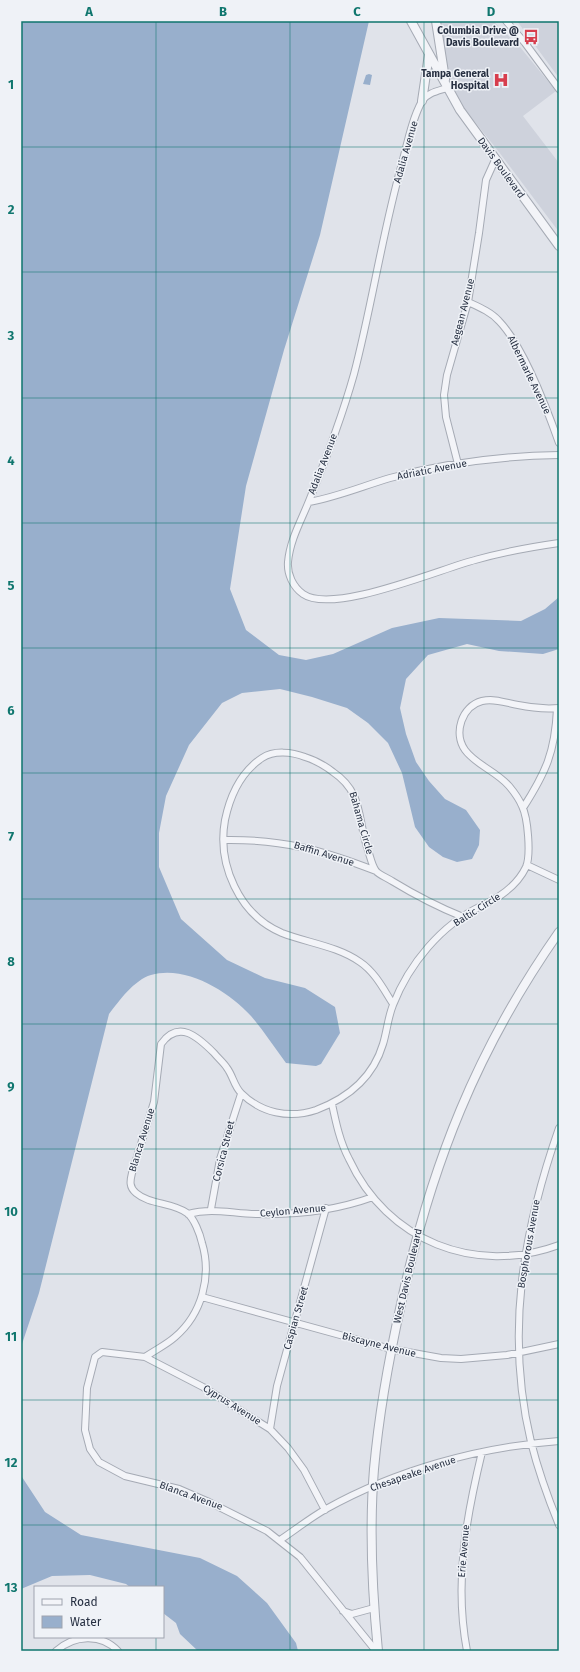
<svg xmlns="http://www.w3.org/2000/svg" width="580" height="1672" viewBox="0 0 580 1672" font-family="'Fira Sans',sans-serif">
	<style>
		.built { fill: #ced2dc }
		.water { fill: #98afcc }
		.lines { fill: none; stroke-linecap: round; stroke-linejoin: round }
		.minor-casing { stroke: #a5aab4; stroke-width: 8 }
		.tertiary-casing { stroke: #a5aab4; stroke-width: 10 }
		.minor { stroke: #f3f4f8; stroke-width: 6 }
		.tertiary { stroke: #f3f4f8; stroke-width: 8 }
		.grid { fill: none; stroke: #0f766e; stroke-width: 1; stroke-opacity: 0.55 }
		.labels { text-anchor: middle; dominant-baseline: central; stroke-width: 3; stroke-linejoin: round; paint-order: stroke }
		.poi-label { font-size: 10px; font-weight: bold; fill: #273042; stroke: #eff2f7; text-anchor: end }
		.street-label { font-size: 10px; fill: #273042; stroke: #eff2f7 }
		.neatline { fill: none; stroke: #0f766e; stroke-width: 1.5 }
		.grid-label { font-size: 13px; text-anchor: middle; font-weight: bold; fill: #0f766e }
	</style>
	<rect width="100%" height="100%" fill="#e0e3ea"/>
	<path class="built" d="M440,21H493L520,47L556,91L523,116L559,163V232L499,152L462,106L446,78Z
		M517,21H559V78L528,36Z"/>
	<path class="water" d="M21,21H369L320,235L284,350L246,486L230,589L246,630L279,655L306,660L333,654L392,628L439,618L521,621L545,609L559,597V649L543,654L499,651L467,644L428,655L406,679L400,708L406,734L416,762L429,781L445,799L466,810L480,830L479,845L472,859L457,862L443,857L429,847L415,827L402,773L388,743L368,723L347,708L312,697L280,689L242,693L222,703L189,745L166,796L159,833V867L181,919L227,960L265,978L305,988L335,1007L340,1033L321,1064L316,1066L286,1063C274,1047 263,1030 251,1016C228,991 186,965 151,975C134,980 119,1001 109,1014L39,1293L21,1347Z
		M369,74L372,75L370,85L363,84L366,75Z
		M21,1473L22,1477L45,1512L81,1535L200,1558L237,1576L267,1603L296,1643L298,1651H198L180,1634L176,1623L163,1613V1587H130L126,1584L90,1575L52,1576L21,1589Z"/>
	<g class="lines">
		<defs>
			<path id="minor" d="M506,21L525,43L559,89
				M447,88C438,91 427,93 422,101C411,121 407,146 401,167C382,235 372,305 354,374C342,417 326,459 309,501C301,521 290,540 288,562C287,574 293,587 303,594C333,615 440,569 475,560C503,552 531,547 559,543
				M468,302C479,307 491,312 499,321C524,347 547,409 559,443
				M458,464L446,417L444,395L447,375L468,302L479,233L486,180L495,160
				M309,502C337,497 363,486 390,478C445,463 502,456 559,455
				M523,808C546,772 555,752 557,709
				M224,840C282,839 322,850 376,871
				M527,865L559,880
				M393,1004C384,990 375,972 360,962C337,946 308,943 282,933C239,915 217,864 225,820C230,796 241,772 262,758C274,750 292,752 305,757C315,760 324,765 333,772C364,793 357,819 368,850C370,856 372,866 376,871C379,875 388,878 392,881C415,895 438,907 463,917
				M332,1104C336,1123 340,1142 349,1159C387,1241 475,1276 559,1245
				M559,1128C523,1231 505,1333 531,1442C538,1470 548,1498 559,1525
				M211,1209L220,1159L241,1094
				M188,1214C213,1207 233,1214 258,1214C296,1215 337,1210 373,1197
				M202,1297L391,1349L441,1358L461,1359L507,1355L559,1344
				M145,1357C155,1350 166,1345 175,1337C202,1314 212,1276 202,1243C200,1234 194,1218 187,1213C172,1202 150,1205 136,1193C129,1187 130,1181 132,1173L154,1102L161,1044C179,1019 198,1037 214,1053C218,1058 224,1063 227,1068C233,1076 234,1086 241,1093C261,1113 289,1119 316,1110C348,1098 373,1078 383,1044C387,1031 388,1017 393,1005C409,964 441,925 481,906C499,898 517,886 526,867C531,855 528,818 522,806C519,799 514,792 509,786C496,771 476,765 465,750C453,733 462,706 482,701C495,698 506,703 518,705C532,708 546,709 559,708
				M270,1429L277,1386L326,1208
				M325,1510L304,1470L288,1448L270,1429L203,1387L145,1357L102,1352L95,1357L87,1388L85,1430L90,1449L99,1462L125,1476L179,1489L209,1502L267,1531L300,1557L376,1651
				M280,1540C295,1530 310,1518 326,1509C396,1470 479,1447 559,1441
				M343,1611L352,1614L374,1608
				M56,1651C74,1635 101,1633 118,1651
				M467,1651C454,1583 466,1518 482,1452"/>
			<path id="tertiary" d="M411,21L460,110L559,246
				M436,21L445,79
				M422,101L429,54
				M378,1651C372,1590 369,1530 374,1469C379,1413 389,1358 401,1304C431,1165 477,1049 559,932"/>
		</defs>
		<use href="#minor" class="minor-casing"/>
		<use href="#tertiary" class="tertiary-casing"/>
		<use href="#minor" class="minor"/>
		<use href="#tertiary" class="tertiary"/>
	</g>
	<path class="grid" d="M156,21V1587M290,21V1651M424,21V1651M21,147H559M21,272H559M21,398H559M21,523H559M21,648H559M21,773H559M21,899H559M21,1024H559M21,1149H559M21,1274H559M21,1400H559M21,1525H559M156,1637V1651"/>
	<defs>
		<symbol id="bus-bare" viewBox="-9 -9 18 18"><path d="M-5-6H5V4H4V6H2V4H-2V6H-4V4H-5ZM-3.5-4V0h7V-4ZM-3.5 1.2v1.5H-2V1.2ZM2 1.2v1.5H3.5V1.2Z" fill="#d73d4d" stroke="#eff2f7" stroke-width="2.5" paint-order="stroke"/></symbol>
		<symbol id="hospital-bare" viewBox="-9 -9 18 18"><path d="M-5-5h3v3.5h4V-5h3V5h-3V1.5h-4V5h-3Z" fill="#d73d4d" stroke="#eff2f7" stroke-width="2.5" paint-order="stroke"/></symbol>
	</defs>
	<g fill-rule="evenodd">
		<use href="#bus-bare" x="520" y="26" width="22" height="22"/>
		<use href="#hospital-bare" x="490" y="69" width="22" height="22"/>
	</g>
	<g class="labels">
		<g class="poi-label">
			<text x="519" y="31">Columbia Drive @<tspan x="519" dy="12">Davis Boulevard</tspan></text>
			<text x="489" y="74">Tampa General<tspan x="489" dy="12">Hospital</tspan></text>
		</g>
		<g class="street-label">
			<text transform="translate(406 152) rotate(-74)">Adalia Avenue</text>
			<text transform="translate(501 168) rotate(54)">Davis Boulevard</text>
			<text transform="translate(463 312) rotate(-76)">Aegean Avenue</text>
			<text transform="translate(529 375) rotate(64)">Albermarle Avenue</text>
			<text transform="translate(323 464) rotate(-69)">Adalia Avenue</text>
			<text transform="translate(432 470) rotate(-11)">Adriatic Avenue</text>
			<text transform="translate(361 823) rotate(74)">Bahama Circle</text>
			<text transform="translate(324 854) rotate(17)">Baffin Avenue</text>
			<text transform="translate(477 910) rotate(-32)">Baltic Circle</text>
			<text transform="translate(142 1140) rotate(-73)">Blanca Avenue</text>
			<text transform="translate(224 1151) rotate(-76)">Corsica Street</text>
			<text transform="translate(293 1211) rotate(-5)">Ceylon Avenue</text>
			<text transform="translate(529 1244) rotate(-80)">Bosphorous Avenue</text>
			<text transform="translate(408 1276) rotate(-77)">West Davis Boulevard</text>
			<text transform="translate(296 1318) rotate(-74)">Caspian Street</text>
			<text transform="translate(379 1345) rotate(14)">Biscayne Avenue</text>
			<text transform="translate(232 1405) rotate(32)">Cyprus Avenue</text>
			<text transform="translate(413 1474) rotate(-19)">Chesapeake Avenue</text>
			<text transform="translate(191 1496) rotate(20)">Blanca Avenue</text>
			<text transform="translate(464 1551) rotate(-85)">Erie Avenue</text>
		</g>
	</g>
	<rect width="580" height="1672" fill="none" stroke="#eff2f7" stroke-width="44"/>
	<rect x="34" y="1586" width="130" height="52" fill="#eff2f7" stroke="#9fa4af"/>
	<rect x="42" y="1599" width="20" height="6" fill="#f3f4f8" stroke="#9fa4af"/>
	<text x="70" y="1606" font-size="12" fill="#273042">Road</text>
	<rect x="42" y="1616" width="20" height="12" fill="#98afcc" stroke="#9fa4af"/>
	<text x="70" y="1626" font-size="12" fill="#273042">Water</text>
	<rect x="22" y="22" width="536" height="1628" class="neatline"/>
	<g class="grid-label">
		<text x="89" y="16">A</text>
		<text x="223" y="16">B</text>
		<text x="357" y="16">C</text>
		<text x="491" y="16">D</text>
		<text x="11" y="89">1</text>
		<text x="11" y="214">2</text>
		<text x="11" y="340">3</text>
		<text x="11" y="465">4</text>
		<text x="11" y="590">5</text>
		<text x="11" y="715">6</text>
		<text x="11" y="841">7</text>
		<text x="11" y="966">8</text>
		<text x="11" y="1091">9</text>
		<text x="11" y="1216">10</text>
		<text x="11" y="1341">11</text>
		<text x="11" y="1467">12</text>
		<text x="11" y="1592">13</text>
	</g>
</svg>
